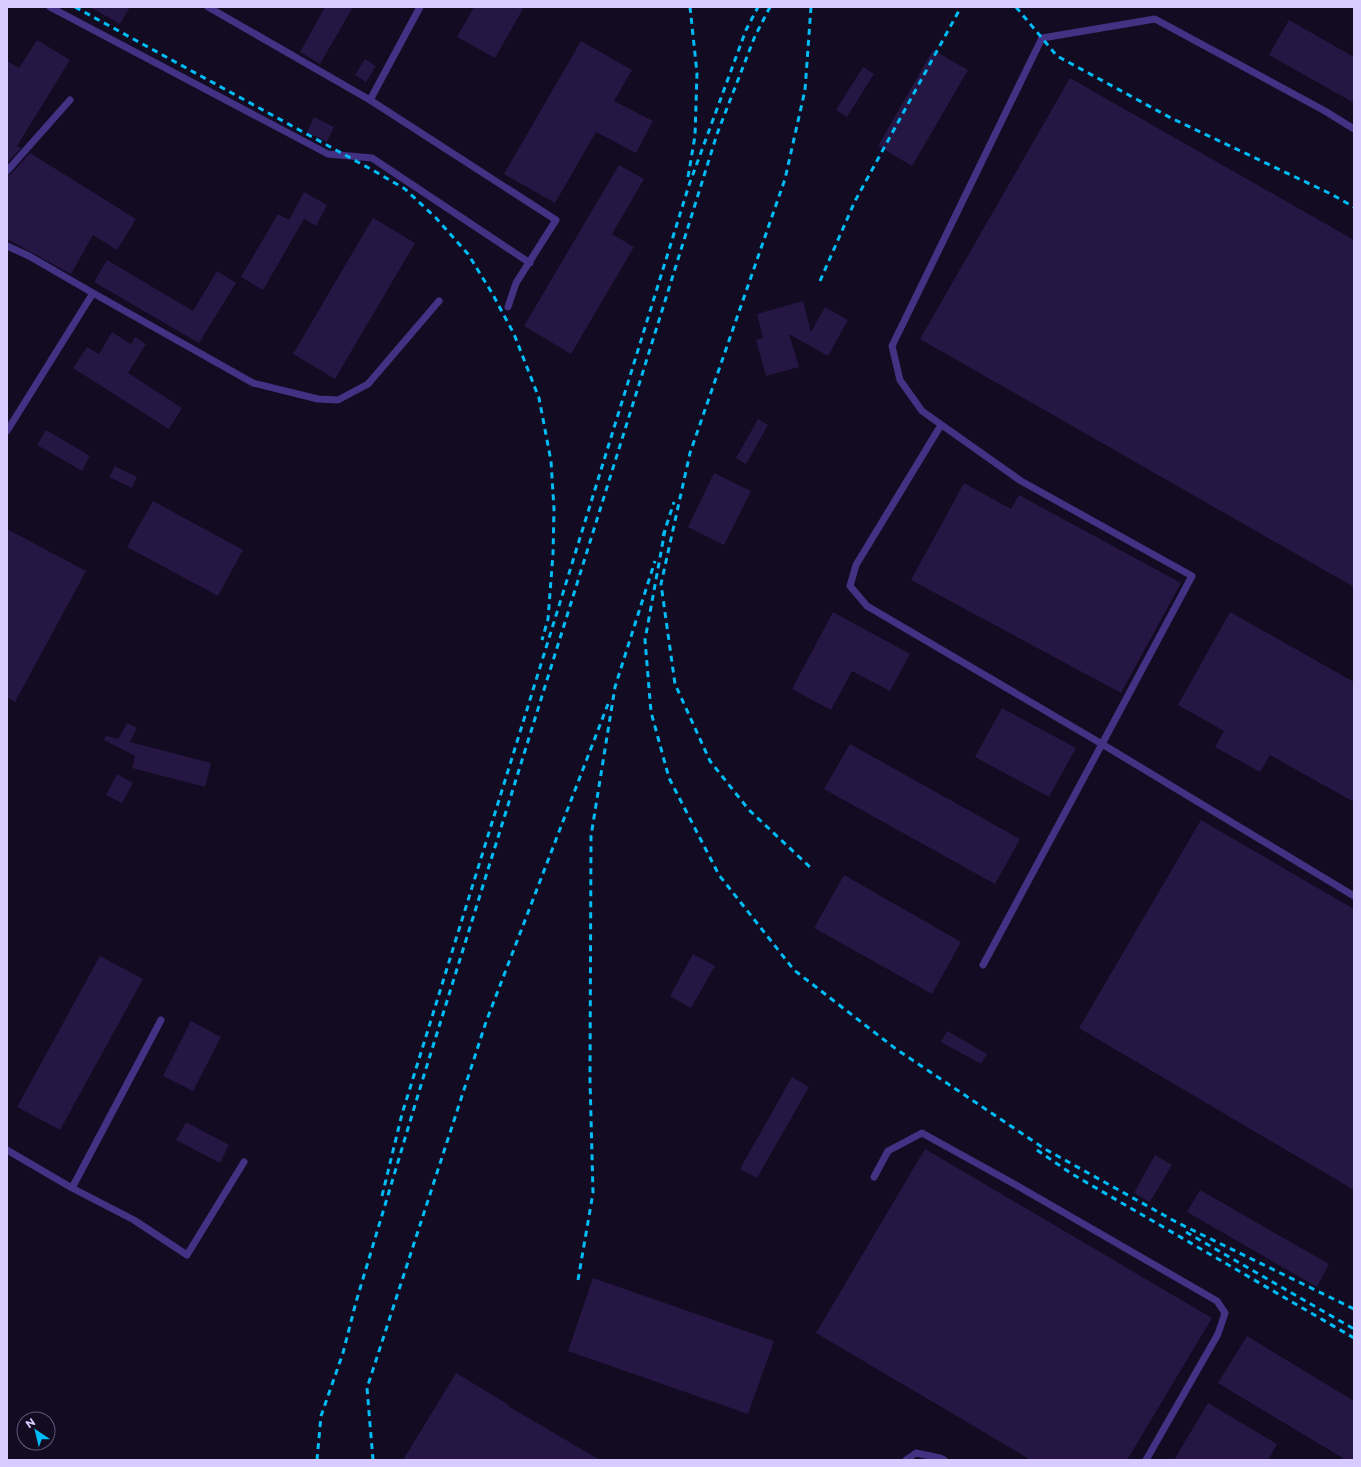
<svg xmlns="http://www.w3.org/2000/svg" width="1361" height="1467" viewBox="0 0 1361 1467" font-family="Montserrat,sans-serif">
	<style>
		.building { fill: #251643 }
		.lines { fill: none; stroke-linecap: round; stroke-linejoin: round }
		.lane { stroke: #413284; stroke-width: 7 }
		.rail { stroke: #00bcf6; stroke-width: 3; stroke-dasharray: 6 5; stroke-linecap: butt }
	</style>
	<rect width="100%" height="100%" fill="#120b21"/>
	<path class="building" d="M90,7H130L120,24Z
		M325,7H353L320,64L300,52Z
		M474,7H524L495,58L457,37Z
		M1289,20L1354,57V103L1269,55Z
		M37,40L70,60L17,146L21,148L7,163V61L19,68Z
		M581,41L632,70L614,101L653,121L636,153L596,132L555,203L504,174Z
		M933,50L968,70L912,166L878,146Z
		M365,59L376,66L366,82L355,75Z
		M863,67L874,74L847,117L836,110Z
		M1070,78L1354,240V587L920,339Z
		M314,117L334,127L327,142L307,132Z
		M30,153L136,219L117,250L93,235L71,274L7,239V176L11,174Z
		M619,165L644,179L612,234L634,247L571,354L524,326Z
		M304,192L327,205L316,226L304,219L263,290L241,277L278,214L289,220Z
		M373,218L415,243L335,379L293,354Z
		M107,260L193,311L217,271L236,283L199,343L94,282Z
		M803,301L811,332L825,307L848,320L828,356L789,334L799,367L766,376L756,340L763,338L757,314Z
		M112,332L131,344L135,337L146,344L128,373L182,408L169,429L73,368L87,347L99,354Z
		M758,419L768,425L746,464L736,458Z
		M46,430L90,456L82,471L37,445Z
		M115,466L137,477L132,488L109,477Z
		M714,473L751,491L724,545L688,527Z
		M964,483L1011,509L1019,495L1181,583L1121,693L911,580Z
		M153,501L243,550L218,596L127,547Z
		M7,529L86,571L15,702L7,697Z
		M833,612L910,654L890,691L852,671L831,710L792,689Z
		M1230,612L1354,682V802L1270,755L1260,772L1215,747L1224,731L1178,705Z
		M1002,708L1076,748L1049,797L975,757Z
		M127,723L137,728L130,742L211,763L205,787L132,768L135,756L104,740L106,736L118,739Z
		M850,744L1020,839L995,884L824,789Z
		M117,774L133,783L122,803L106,795Z
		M1201,820L1354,909V1190L1079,1028Z
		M844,875L961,942L932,994L814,928Z
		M693,954L715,966L691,1008L670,996Z
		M100,956L143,979L60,1130L17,1107Z
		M191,1021L221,1037L193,1091L163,1076Z
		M947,1031L987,1054L981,1064L941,1042Z
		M792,1077L809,1087L757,1178L740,1169Z
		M186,1122L229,1145L220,1163L176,1140Z
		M925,1149L1212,1318L1127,1460H1031L816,1333Z
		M1155,1155L1172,1165L1150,1202L1134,1193Z
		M1200,1190L1329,1264L1317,1287L1187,1212Z
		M593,1278L774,1341L748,1414L568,1351Z
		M1247,1336L1354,1401V1460H1346L1218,1383Z
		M456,1373L509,1405L508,1406L600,1460H403Z
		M1208,1403L1277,1444L1268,1460H1174Z"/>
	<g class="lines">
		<path class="lane" d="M50,7L328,154L372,158L530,263
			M208,7L370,100L556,220L516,283L508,307
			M370,100L420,7
			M1354,129L1325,111L1155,19L1042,38L892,346L900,380L922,411L1021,481L1192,576L1102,744L1354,896
			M7,171L70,100
			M7,246L29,256L93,293L7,431
			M93,293L253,383L318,399L338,400L368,384L439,301
			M941,425L856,565L850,586L867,606L1102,744L983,965
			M7,1150L72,1188L134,1220L187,1255L244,1162
			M874,1177L888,1151L922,1133L1016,1185L1217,1301L1225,1313L1218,1334L1146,1460
			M72,1188L161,1020
			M906,1460L916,1453L940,1458L944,1460"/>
		<path class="rail" d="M75,7L376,172L405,189L436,218L468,254L492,293L514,334L539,398L551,461L554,509L553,554L548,619L542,640
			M811,7L805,90L785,179L690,453L661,584L675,684L710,761L749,810L811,868
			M1016,7L1057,56L1171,118L1331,194L1354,207
			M688,177L695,136L697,73L690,7
			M820,281L855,201L961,7
			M665,530L645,640L651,712L669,778L719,875L794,970L896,1049L1045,1149L1178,1223L1354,1309
			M663,536L674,502
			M1037,1150L1072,1174L1354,1338
			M382,1196L402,1114L689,185L746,30L758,7
			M1186,1232L1354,1329
			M578,1280L593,1193L590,1080L591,836L615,687L655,561
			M317,1460L321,1416L343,1353L356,1302L424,1075L717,134L755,36L770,7
			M373,1460L367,1388L486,1022L608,704"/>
	</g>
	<rect width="1361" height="1467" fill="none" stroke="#d8cbff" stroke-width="16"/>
	<g transform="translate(36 1431) rotate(325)"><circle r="19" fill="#120b21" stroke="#61587a"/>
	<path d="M0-3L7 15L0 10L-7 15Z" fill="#00bcf6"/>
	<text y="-6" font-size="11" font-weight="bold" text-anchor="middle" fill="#d8cbff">N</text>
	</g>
</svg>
